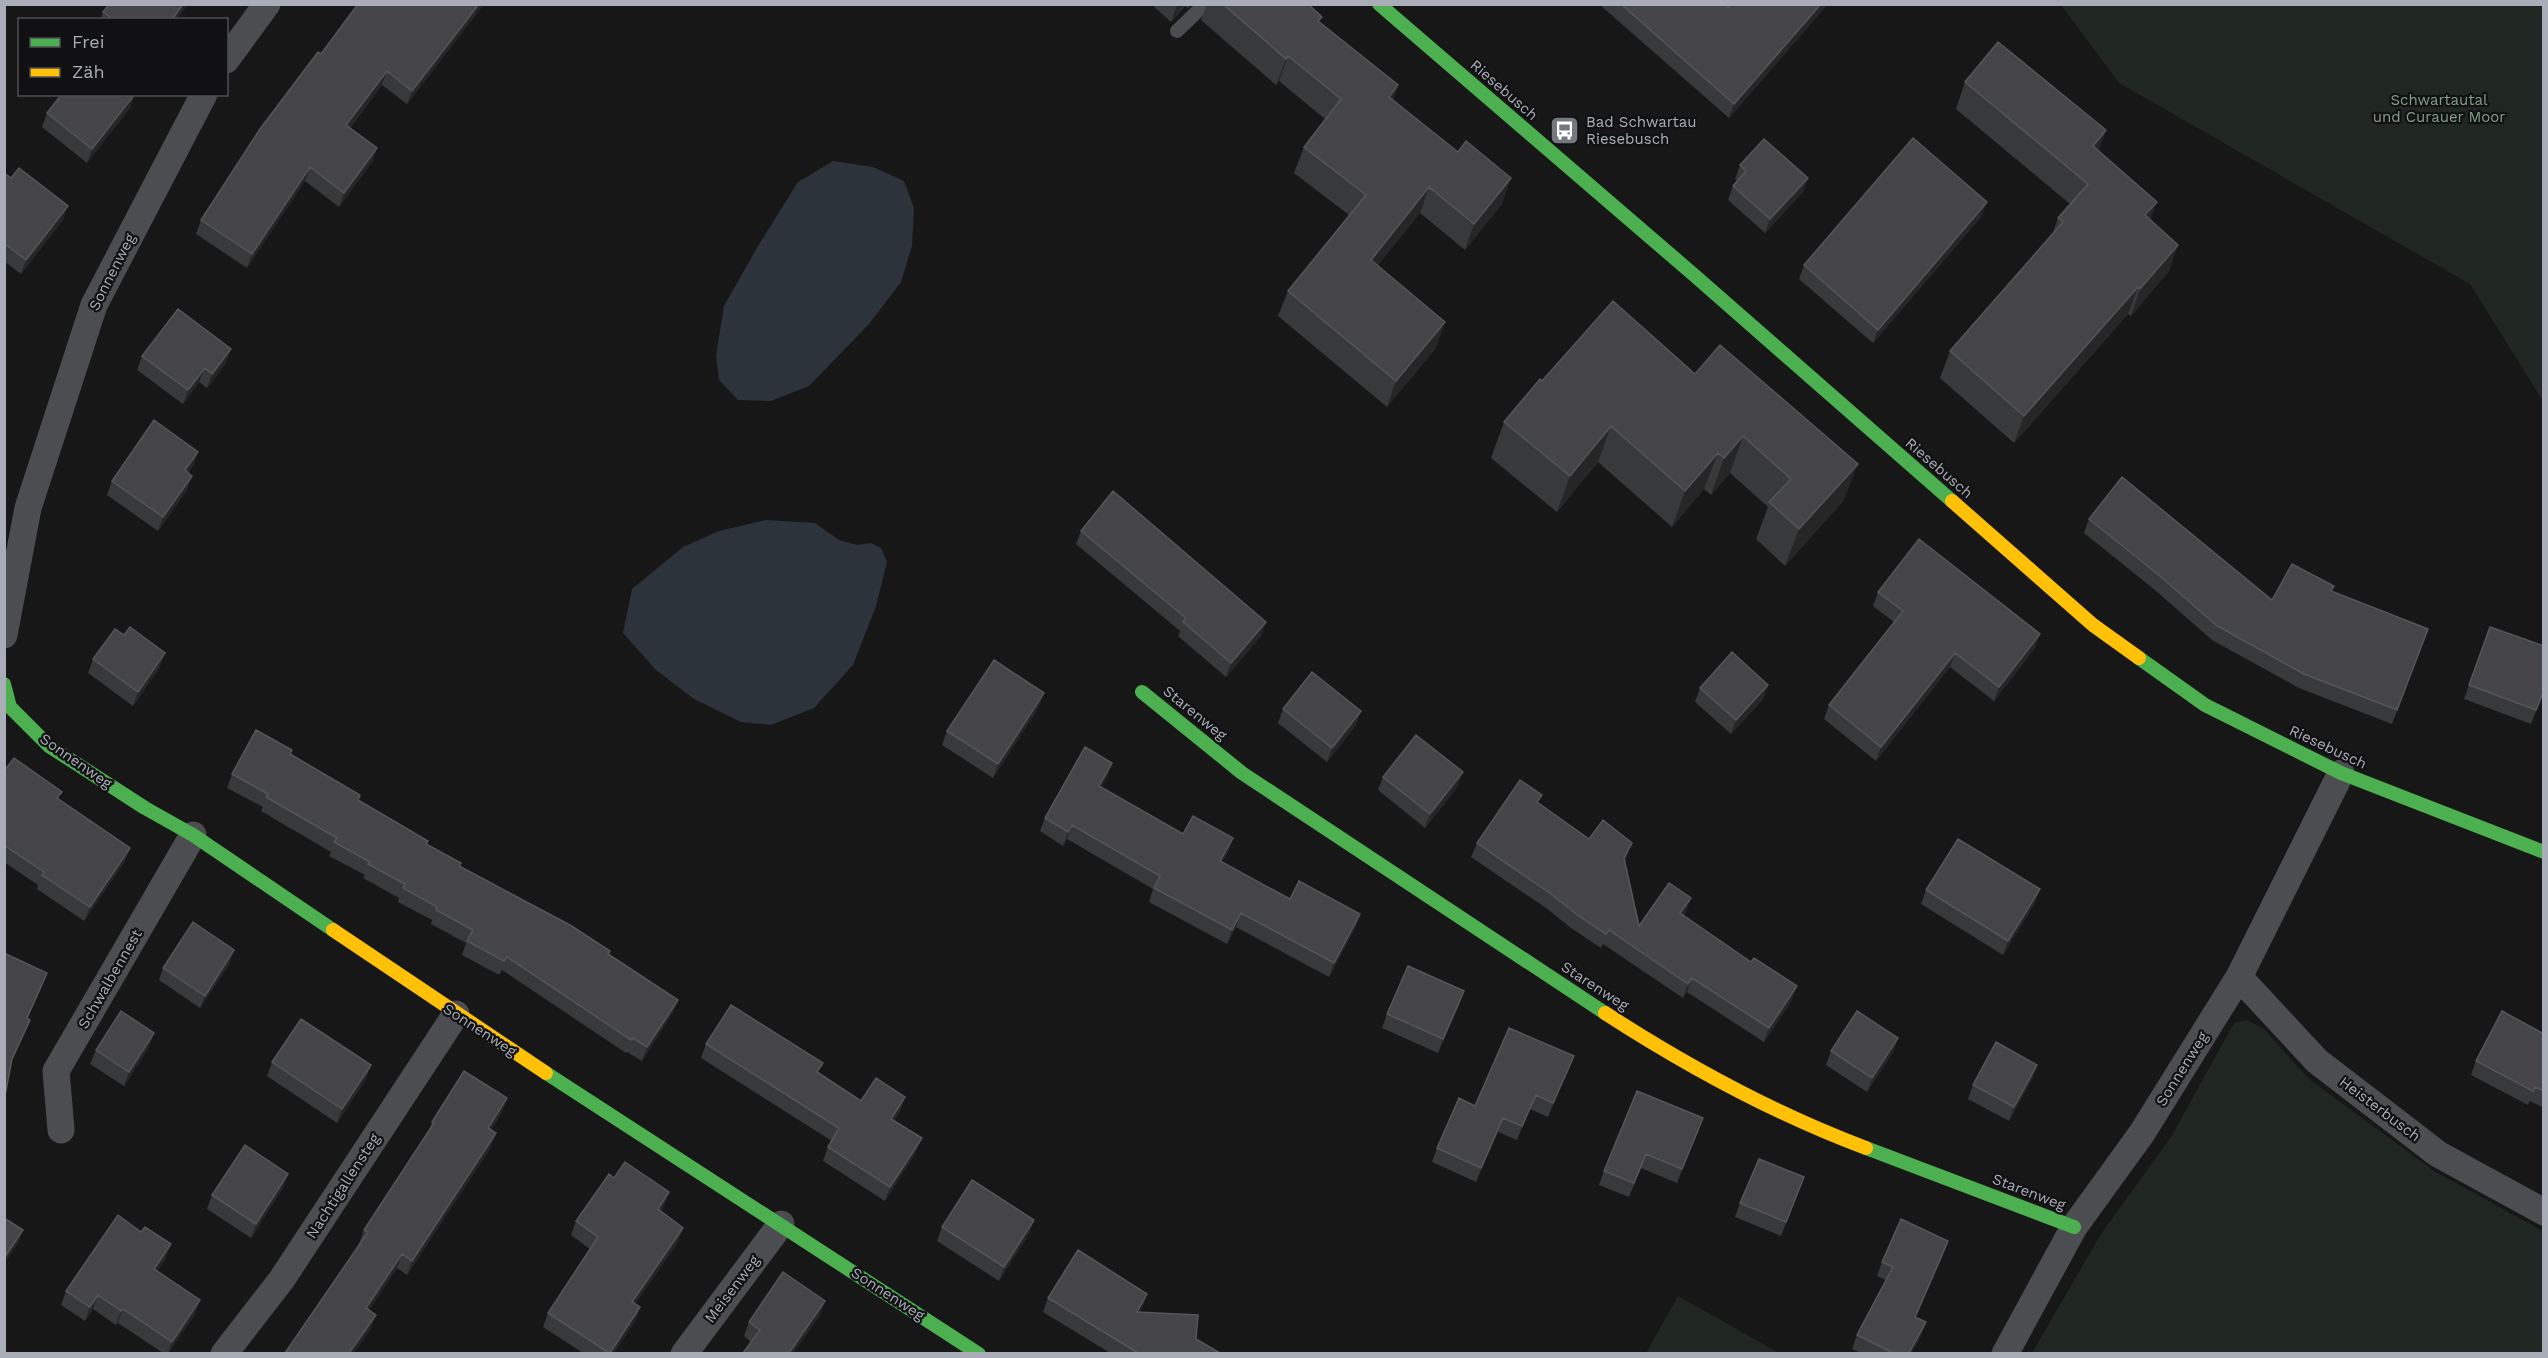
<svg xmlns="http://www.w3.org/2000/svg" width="2548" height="1358" viewBox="0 0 2548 1358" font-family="'Work Sans',sans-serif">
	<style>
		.green { fill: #202621 }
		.water { fill: #2d333a }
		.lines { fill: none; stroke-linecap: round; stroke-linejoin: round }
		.lane { stroke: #4c4d50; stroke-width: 14 }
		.street { stroke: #4c4d50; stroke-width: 27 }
		.fast { stroke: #4caf50; stroke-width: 14 }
		.slow { stroke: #ffc107; stroke-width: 14 }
		.wall { fill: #38393a }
		.shaded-wall { fill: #262627 }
		.building { fill: #454548; stroke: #545659; stroke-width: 1.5 }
		.labels { text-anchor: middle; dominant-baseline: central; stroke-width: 4.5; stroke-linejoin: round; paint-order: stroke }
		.street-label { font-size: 15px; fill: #a9adb7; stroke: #111113 }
		.park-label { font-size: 15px; fill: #81a184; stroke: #111113 }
		.poi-label { font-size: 15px; fill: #a9adb7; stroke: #111113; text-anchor: start }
	</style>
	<rect width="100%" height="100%" fill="#171717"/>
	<path class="green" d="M2061,5H2543V401L2470,284L2119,83Z
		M2247,1020L2264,1029L2309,1079L2434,1171L2543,1231V1353H2032L2101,1234L2171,1137L2234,1023Z
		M1678,1296L1779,1353H1646Z"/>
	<path class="water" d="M833,161L873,167L904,181L914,208L912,246L901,282L869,324L809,386L771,401L738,400L719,380L716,355L724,306L758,246L798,182Z
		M766,520L815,523L839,540L857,545L871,543L881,548L887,562L876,606L853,665L814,708L771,725L741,722L694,699L656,670L623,633L632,589L683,547L719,531Z"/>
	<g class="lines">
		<path class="lane" d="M1177,31L1205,4"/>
		<path class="street" d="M226,60L267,4
			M4,635L28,508L94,305L204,94
			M2239,977L2317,1061L2438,1154L2544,1212
			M61,1130L56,1071L193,835
			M224,1354L282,1279L456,1014
			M684,1354L781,1224
			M2005,1354L2074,1227L2142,1133L2239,977L2341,773"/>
		<path class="fast" d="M1379,4L1694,275L1952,501
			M2139,658L2205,705L2341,773L2544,852
			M4,684L10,707L49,746L145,808L193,835L333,930
			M1142,692L1242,773L1605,1013
			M546,1073L979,1354
			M1866,1148L2074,1227"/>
		<path class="slow" d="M1952,501L2093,625L2139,658
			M333,930L546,1073
			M1605,1013C1687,1066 1775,1114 1866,1148"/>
	</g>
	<path class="wall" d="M484,4L407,104L382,85L350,128L377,148L372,162L339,207L305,181L247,268L196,234L201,220L321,54Z
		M1151,4H1192L1188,8L1185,6L1171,22Z
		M1207,4H1308L1319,23L1398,85L1393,100L1502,204L1465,250L1420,213L1378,265L1436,348L1387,407L1278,316L1288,291L1349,215L1294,173L1304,147L1325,119L1279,81L1276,85L1201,20Z
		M1724,4L1728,8L1828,4L1729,118L1600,5Z
		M103,12L177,20H100Z
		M1965,82L2106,130L2098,151L2150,220L2178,245L2169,271L2131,316L2128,314L2014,443L1940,378L1950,351L2052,235L2058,218L2070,204L1956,109Z
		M135,94L130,108L87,163L42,127L47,113Z
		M1740,165L1808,178L1803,192L1765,233L1728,200L1733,186L1737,181L1735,179Z
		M4,173L63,220L21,274L4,261Z
		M1982,216L1873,343L1799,279L1804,265Z
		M142,356L226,363L207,388L199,382L183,404L137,370Z
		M1695,374L1844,500L1785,566L1756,539L1768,507L1730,473L1711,495L1704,489L1672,527L1598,462L1557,512L1491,458L1504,422L1542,381Z
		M193,466L188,473L187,490L158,531L107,495L112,481Z
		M2089,519L2272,600L2332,592L2428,629L2392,724L2299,688L2212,640L2155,590L2084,533Z
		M1081,531L1266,622L1261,636L1226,677L1178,636L1180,631L1076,544Z
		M1878,592L2035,648L1994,701L1950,667L1876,761L1824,719L1829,705L1894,622L1873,606Z
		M2490,627L2544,690L2531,724L2464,699Z
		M93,659L160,667L133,706L88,673Z
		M1768,685L1763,699L1731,734L1695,702L1700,688Z
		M1039,707L993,778L942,745L947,731Z
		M1283,709L1361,711L1356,725L1327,762L1278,723Z
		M292,750L290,754L360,795L358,800L427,845L461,863L460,867L610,951L608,955L678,1000L672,1014L642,1061L627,1052L626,1053L502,970L499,975L462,955L466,943L431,924L432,920L398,902L399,898L363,878L365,875L329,856L331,852L261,811L263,807L227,788L232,774Z
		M1112,763L1107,777L1101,787L1183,834L1233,838L1228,852L1222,862L1290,899L1360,914L1355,928L1329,977L1236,927L1227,944L1149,902L1153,889L1067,839L1063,846L1040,831L1045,818Z
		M4,771L59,799L130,848L125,861L84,921L37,889L38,885L4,862Z
		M1383,777L1458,786L1425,828L1378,790Z
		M1539,804L1589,839L1627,857L1624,862L1639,926L1686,912L1684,915L1792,1000L1764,1042L1687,992L1683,998L1603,944L1601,948L1571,928L1546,908L1471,857L1477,843Z
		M1926,890L2035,903L2003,955L1921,904Z
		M230,963L200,1008L159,980L163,968Z
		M1459,1005L1438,1053L1382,1028L1387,1014Z
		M154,1033L149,1047L124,1086L90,1064L96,1050Z
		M2544,1034V1108L2530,1101L2528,1105L2471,1075L2476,1061Z
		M1898,1038L1893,1052L1867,1092L1826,1065L1831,1051Z
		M706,1044L819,1074L861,1101L905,1097L900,1111L894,1121L916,1152L885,1201L823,1161L828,1147L832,1141L701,1058Z
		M1574,1056L1548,1117L1530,1109L1517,1140L1498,1132L1476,1182L1432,1162L1437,1148Z
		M272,1062L371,1065L366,1079L337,1123L267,1076Z
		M2037,1065L2032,1079L2009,1121L1968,1099L1973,1085Z
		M507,1098L502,1112L491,1130V1147L407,1275L397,1268L369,1310L371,1329L359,1244L364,1230L429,1131L432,1122Z
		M1703,1118L1677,1183L1641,1168L1629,1197L1599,1185L1604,1171Z
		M288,1174L283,1188L251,1238L207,1209L212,1195Z
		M614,1178L669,1192L664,1206L661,1212L678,1242L635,1304L640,1307L635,1321L614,1353H583L543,1327L548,1313L590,1249L571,1235L576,1221Z
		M1799,1191L1781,1236L1735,1217L1740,1203Z
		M1034,1220L1029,1234L999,1281L937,1241L942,1227Z
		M1943,1255L1916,1317L1921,1336L1911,1353H1861L1852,1349L1857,1335L1886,1280L1877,1276L1882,1262Z
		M166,1258L157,1271L195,1314L168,1353H163L118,1323L116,1325L93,1309L85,1321L61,1305L66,1291Z
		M1147,1294L1140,1312L1196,1339L1220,1353H1110L1043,1312L1048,1298Z
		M825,1301L820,1315L793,1353H743L751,1342L744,1336L749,1322Z"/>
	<path class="shaded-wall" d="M183,4H188L177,20H172Z
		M479,4H484L407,104L412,91Z
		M1177,4H1185L1171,22Z
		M1821,4H1828L1729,118L1734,104Z
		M1288,56L1279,81L1276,85L1286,59Z
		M387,71L382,85L341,139L346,125Z
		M1398,85L1389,111V97Z
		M135,94L130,108L87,163L92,149Z
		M2106,130L2096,157L2093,146Z
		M377,148L372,162L339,207L344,193Z
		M310,167L305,181L247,268L252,254Z
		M1511,178L1502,204L1465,250L1474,224Z
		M1808,178L1803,192L1765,233L1770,219Z
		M1429,187L1420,213L1361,286L1371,260Z
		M1987,202L1982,216L1873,343L1878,330Z
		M2157,202L2147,229L2145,215Z
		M68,206L63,220L21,274L26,260Z
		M2178,245L2169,271L2131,316L2140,289Z
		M2138,287L2128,314L2014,443L2024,416Z
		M1445,322L1436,348L1387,407L1396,381Z
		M231,349L226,363L207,388L212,374Z
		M205,368L199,382L183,404L188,390Z
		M1611,426L1598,462L1557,512L1570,476Z
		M1743,436L1730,473L1711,495L1724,458Z
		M198,452L193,466L180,484L185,470Z
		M1718,453L1704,489L1672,527L1685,491Z
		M1858,464L1844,500L1785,566L1799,529Z
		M192,476L187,490L158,531L163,517Z
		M1266,622L1261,636L1226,677L1231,663Z
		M2040,634L2035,648L1994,701L1999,687Z
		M165,653L160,667L133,706L138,692Z
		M1955,653L1950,667L1876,761L1881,747Z
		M1768,685L1763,699L1731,734L1736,720Z
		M1044,693L1039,707L993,778L998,764Z
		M1361,711L1356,725L1327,762L1332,748Z
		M1112,763L1107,777L1094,800L1099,786Z
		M1463,772L1458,786L1425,828L1430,814Z
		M1072,825L1067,839L1063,846L1068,832Z
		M1233,838L1228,852L1215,875L1220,861Z
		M1632,843L1627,857L1618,872L1624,858Z
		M130,848L125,861L84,921L90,907Z
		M2040,889L2035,903L2003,955L2008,941Z
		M1691,898L1686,912L1675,927L1680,913Z
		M1241,913L1236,927L1227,944L1232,930Z
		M1360,914L1355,928L1329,977L1334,963Z
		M234,950L230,963L200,1008L205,996Z
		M47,973L42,986L22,1031L27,1018Z
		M1692,978L1687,992L1683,998L1688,984Z
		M1797,986L1792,1000L1764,1042L1769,1028Z
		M1464,991L1459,1005L1438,1053L1443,1039Z
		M678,1000L672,1014L642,1061L647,1047Z
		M30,1020L25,1033L7,1072L12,1059Z
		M154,1033L149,1047L124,1086L129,1072Z
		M1898,1038L1893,1052L1867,1092L1872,1078Z
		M1574,1056L1569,1070L1548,1117L1553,1103Z
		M371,1065L366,1079L337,1123L342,1109Z
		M2037,1065L2032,1079L2009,1121L2014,1107Z
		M1536,1095L1530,1109L1517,1140L1522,1126Z
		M905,1097L900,1111L886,1133L891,1119Z
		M507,1098L502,1112L483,1142L488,1128Z
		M1503,1118L1498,1132L1476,1182L1481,1168Z
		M1703,1118L1698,1132L1677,1183L1682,1169Z
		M496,1133L491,1147L407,1275L412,1261Z
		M922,1138L916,1152L885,1201L890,1187Z
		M288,1174L283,1188L251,1238L256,1224Z
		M1804,1177L1799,1191L1781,1236L1786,1222Z
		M669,1192L664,1206L653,1223L658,1209Z
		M1034,1220L1029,1234L999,1281L1004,1267Z
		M683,1228L678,1242L627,1316L632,1302Z
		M23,1230L18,1244L4,1264V1258Z
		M1948,1241L1943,1255L1910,1331L1915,1317Z
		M171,1244L166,1258L149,1283L154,1269Z
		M402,1254L397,1268L361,1322L366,1308Z
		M1147,1294L1142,1308L1131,1326L1137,1312Z
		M98,1295L93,1309L85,1321L90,1307Z
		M200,1300L195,1314L168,1353L172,1342Z
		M825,1301L820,1315L793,1353H789Z
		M640,1307L635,1321L614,1353H610Z
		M123,1309L118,1323L116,1325L121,1311Z
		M376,1315L371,1329L354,1353H349Z
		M1926,1322L1921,1336L1911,1353H1909Z"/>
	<path class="building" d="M109,4H183L172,20H114L103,12Z
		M358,4H479L412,91L387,71L346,125L377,148L344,193L310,167L252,254L201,220L260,129L318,52L321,54Z
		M1223,4H1308L1322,17L1318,21L1398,85L1389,97L1458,152L1466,141L1511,178L1474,224L1429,187L1371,260L1445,322L1396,381L1288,291L1366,195L1304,147L1341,99L1288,56L1286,59Z
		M1621,4H1724L1728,8L1731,4H1821L1734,104Z
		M1998,42L2106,130L2093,146L2157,202L2145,215L2178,245L2140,289L2138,287L2024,416L1950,351L2063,222L2058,218L2088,184L1965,82Z
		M62,94H135L92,149L47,113Z
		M1913,138L1987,202L1878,330L1804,265Z
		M1764,139L1808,178L1770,219L1733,186L1746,171L1740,165Z
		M19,168L68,206L26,260L4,243V173L11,178Z
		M1613,301L1695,374L1720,345L1858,464L1799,529L1769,502L1791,479L1743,436L1724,458L1718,453L1685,491L1611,426L1570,476L1504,422L1540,379L1542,381Z
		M178,309L231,349L212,374L205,368L188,390L142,356Z
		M154,420L198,452L185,470L192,476L163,517L112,481Z
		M2122,477L2272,600L2292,564L2334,586L2331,591L2428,629L2397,710L2304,674L2217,626L2160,576L2089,519Z
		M1113,491L1266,622L1231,663L1183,622L1186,618L1081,531Z
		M1919,539L2040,634L1999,687L1955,653L1881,747L1829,705L1903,611L1878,592Z
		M130,627L165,653L138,692L93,659L115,629L124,635Z
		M2490,627L2544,646V690L2536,710L2469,685Z
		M1732,652L1768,685L1736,720L1700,688Z
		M994,660L1044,693L998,764L947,731Z
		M1312,672L1361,711L1332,748L1283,709Z
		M256,730L292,750L290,754L360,795L358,800L428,841L426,844L461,863L459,866L570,925L610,951L608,954L678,1000L647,1047L633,1038L631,1040L507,957L504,961L467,941L473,930L436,910L437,907L403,888L405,884L368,864L370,862L334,842L337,838L266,797L268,794L232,774Z
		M1416,735L1463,772L1430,814L1383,777Z
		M1085,747L1112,763L1099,786L1183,834L1193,816L1233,838L1220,861L1290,899L1299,881L1360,914L1334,963L1241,913L1232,930L1154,888L1160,876L1072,825L1068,832L1045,818Z
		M14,758L62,792L57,798L130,848L90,907L42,875L44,872L4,845V771Z
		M1520,780L1542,795L1537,802L1589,839L1603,820L1632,843L1624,858L1639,926L1669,883L1691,898L1680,913L1751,962L1754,958L1797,986L1769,1028L1692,978L1688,984L1609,930L1606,934L1576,914L1551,894L1477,843Z
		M1958,839L2040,889L2008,941L1926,890Z
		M193,922L234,950L205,996L163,968Z
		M4,953L47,973L27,1018L30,1020L12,1059L4,1101Z
		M1408,966L1464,991L1443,1039L1387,1014Z
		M731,1005L823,1063L817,1072L861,1101L876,1078L905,1097L891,1119L922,1138L890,1187L828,1147L839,1128L706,1044Z
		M121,1011L154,1033L129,1072L96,1050Z
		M1857,1011L1898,1038L1872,1078L1831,1051Z
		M2502,1011L2544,1034V1091L2535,1087L2533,1091L2476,1061Z
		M301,1019L371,1065L342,1109L272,1062Z
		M1509,1028L1574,1056L1553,1103L1536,1095L1522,1126L1503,1118L1481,1168L1437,1148L1459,1098L1475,1106Z
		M1996,1042L2037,1065L2014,1107L1973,1085Z
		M464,1071L507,1098L488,1128L496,1133L412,1261L402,1254L366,1308L376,1315L349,1353H285L368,1232L364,1230L434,1123L432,1122Z
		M1637,1091L1703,1118L1682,1169L1646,1154L1634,1183L1604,1171Z
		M245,1145L288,1174L256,1224L212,1195Z
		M1759,1159L1804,1177L1786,1222L1740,1203Z
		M625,1162L669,1192L658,1209L683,1228L632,1302L640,1307L610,1353H609L548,1313L598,1237L576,1221L609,1174L614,1178Z
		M972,1180L1034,1220L1004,1267L942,1227Z
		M118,1215L141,1232L145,1227L171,1244L154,1269L200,1300L172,1342L123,1309L121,1311L98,1295L90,1307L66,1291Z
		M4,1218L23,1230L4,1258Z
		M1901,1219L1948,1241L1915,1317L1926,1322L1909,1353H1893L1857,1335L1893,1267L1882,1262Z
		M1078,1250L1147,1294L1137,1312L1198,1315L1196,1339L1220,1353H1138L1048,1298Z
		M783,1272L825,1301L789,1353H743L760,1330L749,1322Z"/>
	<defs>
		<symbol id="bus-square" viewBox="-11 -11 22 22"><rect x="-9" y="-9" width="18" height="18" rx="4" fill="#76787f" stroke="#111113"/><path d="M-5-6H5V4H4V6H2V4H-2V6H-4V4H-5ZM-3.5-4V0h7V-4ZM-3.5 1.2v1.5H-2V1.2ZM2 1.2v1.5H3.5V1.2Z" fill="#fff"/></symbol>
	</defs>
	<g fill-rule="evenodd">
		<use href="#bus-square" x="1548" y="114" width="33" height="33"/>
	</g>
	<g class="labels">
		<g class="street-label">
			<text transform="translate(1504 90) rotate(41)">Riesebusch</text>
			<text transform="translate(112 272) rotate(-63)">Sonnenweg</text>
			<text transform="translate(1939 468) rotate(41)">Riesebusch</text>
			<text transform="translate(1195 713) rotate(39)">Starenweg</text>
			<text transform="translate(2328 747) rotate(25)">Riesebusch</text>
			<text transform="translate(76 761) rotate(35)">Sonnenweg</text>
			<text transform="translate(110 979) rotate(-60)">Schwalbennest</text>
			<text transform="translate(1595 986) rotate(33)">Starenweg</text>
			<text transform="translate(480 1030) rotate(33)">Sonnenweg</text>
			<text transform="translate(2182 1069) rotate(-58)">Sonnenweg</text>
			<text transform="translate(2380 1109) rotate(37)">Heisterbusch</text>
			<text transform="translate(343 1186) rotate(-57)">Nachtigallensteg</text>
			<text transform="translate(2029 1192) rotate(21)">Starenweg</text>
			<text transform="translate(732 1289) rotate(-53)">Meisenweg</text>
			<text transform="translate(888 1294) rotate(33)">Sonnenweg</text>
		</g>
		<g class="park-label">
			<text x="2439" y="100">Schwartautal<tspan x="2439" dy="17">und Curauer Moor</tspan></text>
		</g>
		<g class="poi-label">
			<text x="1586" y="122">Bad Schwartau<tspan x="1586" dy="17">Riesebusch</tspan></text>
		</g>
	</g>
	<rect width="2548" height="1358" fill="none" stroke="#a9adb7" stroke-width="12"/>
	<rect x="18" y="18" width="210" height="78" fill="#111113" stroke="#4e4f55" stroke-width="1.5"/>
	<rect x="30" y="38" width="30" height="9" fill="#4caf50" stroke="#4e4f55" stroke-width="1.5"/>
	<text x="72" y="48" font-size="18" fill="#a9adb7">Frei</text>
	<rect x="30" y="68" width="30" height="9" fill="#ffc107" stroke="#4e4f55" stroke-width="1.5"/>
	<text x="72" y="78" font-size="18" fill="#a9adb7">Zäh</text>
</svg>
